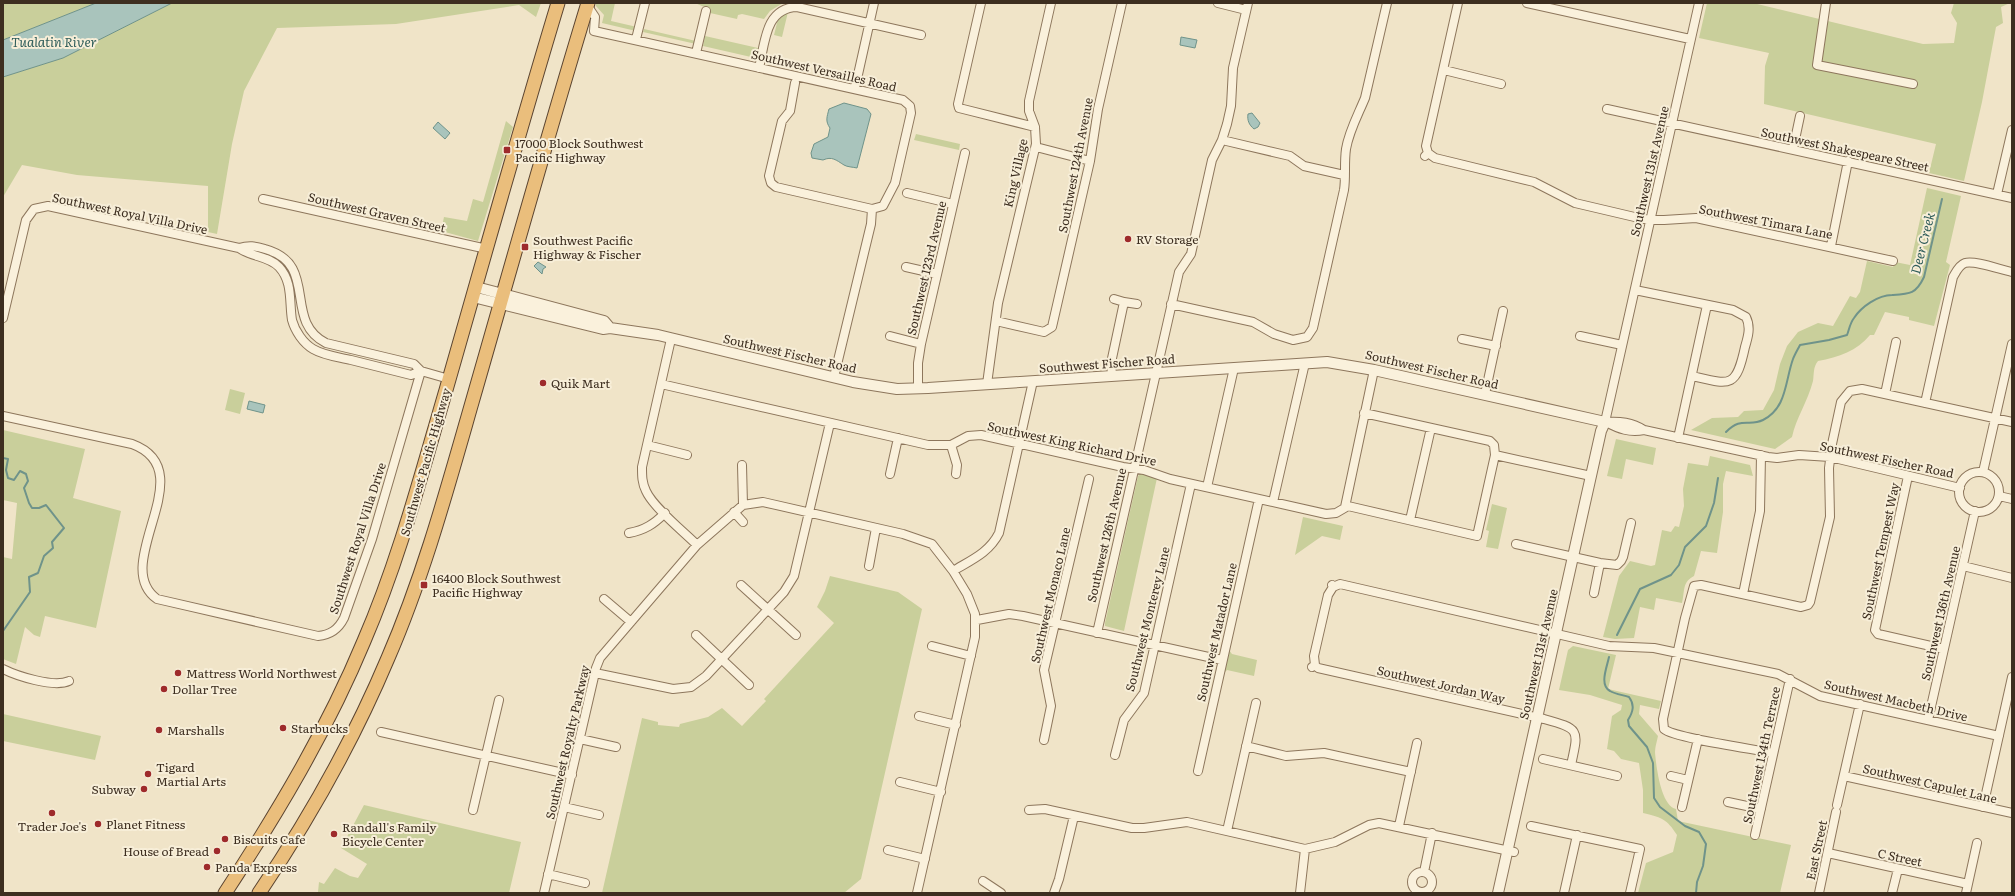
<svg xmlns="http://www.w3.org/2000/svg" width="2015" height="896" viewBox="0 0 2015 896" font-family="Literata,serif">
	<style>
		.green { fill: #c9cf9b }
		.water { fill: #a9c4bc; stroke: #6f938a }
		.lines { fill: none; stroke-linecap: round; stroke-linejoin: round }
		.stream { stroke: #6f938a; stroke-width: 2 }
		.minor-casing { stroke: #8d765c; stroke-width: 10 }
		.tertiary-casing { stroke: #8d765c; stroke-width: 12 }
		.trunk-casing { stroke: #5b4430; stroke-width: 15 }
		.minor { stroke: #faf1dc; stroke-width: 8 }
		.tertiary { stroke: #faf1dc; stroke-width: 10 }
		.trunk { stroke: #eabe7c; stroke-width: 13 }
		.poi-dot { fill: #9e2a2b; stroke: #f7eed8; stroke-width: 1.5 }
		.labels { text-anchor: middle; dominant-baseline: central; stroke-width: 4; stroke-linejoin: round; paint-order: stroke }
		.street-label { font-size: 12px; fill: #3d2e20; stroke: #f7eed8 }
		.poi-label { font-size: 12px; fill: #3d2e20; stroke: #f7eed8; text-anchor: start }
		.water-label { font-size: 13px; font-style: italic; fill: #2f5d5a; stroke: #f7eed8 }
	</style>
	<rect width="100%" height="100%" fill="#f0e4c8"/>
	<path class="green" d="M3,3H96L3,40Z
		M172,3H541L536,17L519,5L396,24L277,28L244,91L232,144L217,234L208,232V186L77,175L22,165L3,197V77L63,58Z
		M596,3H615L611,21L637,27L636,31L602,23L604,15L596,6Z
		M695,3H783L770,11L764,19L742,14L738,15L737,19L710,13L711,10Z
		M1707,3H1753L1923,44L1954,43L1957,23L1951,13L1954,3H2010L2001,7L2003,23L1996,27L1982,102L1964,181L1929,173L1936,144L1764,104L1765,66L1769,53L1699,38Z
		M788,12L782,37L774,35L778,19Z
		M644,29L696,41V44L643,32Z
		M705,36L758,48L756,54L751,57L703,46Z
		M506,121L513,127L478,241L441,231L444,217L467,221L473,199L483,202Z
		M916,134L960,144L959,150L914,140Z
		M1927,188L1961,196L1946,262L1950,265L1934,326L1909,320V317L1885,312L1874,335H1870C1857,351 1839,357 1818,361C1813,367 1814,374 1813,381C1808,401 1796,418 1792,437L1775,449L1691,430L1712,418L1738,417L1744,411L1763,410L1774,390L1780,364L1787,346L1798,332L1818,323L1833,326L1850,296L1856,298L1860,292L1867,261L1893,267L1895,262L1910,265Z
		M230,389L245,393L240,414L225,410Z
		M3,430L85,449L73,498L121,511L96,628L45,616L40,637L34,635L25,627L16,664L3,659V557L12,559L17,503L3,500Z
		M1616,439L1656,448L1653,465L1626,459L1622,479L1607,476Z
		M1710,456L1750,465L1753,476L1726,471L1723,484V512L1717,553L1701,551L1694,576C1682,582 1685,591 1682,603L1656,598L1654,610L1640,607L1634,638L1615,639L1603,637L1619,576L1630,561L1651,566L1655,565L1662,530L1671,532L1675,526L1679,527L1684,506L1683,489L1688,463L1708,466Z
		M1141,473L1157,478L1124,631L1105,626V623L1138,476Z
		M1492,504L1507,508L1498,549L1486,547L1489,531L1486,530Z
		M1303,517L1343,526L1340,540L1322,536L1295,555Z
		M830,576L898,592L922,609L861,879L844,893H602L642,718L658,722V725L679,727L680,724L708,717L722,708L742,726L766,701L764,699L834,623L817,607L825,591Z
		M1573,646L1616,655L1608,689L1661,701L1659,709L1640,705L1639,714L1658,736C1657,741 1655,747 1655,752C1656,766 1661,806 1676,809L1678,821L1791,845L1780,893H1638L1646,863L1673,852L1677,835C1667,819 1661,817 1643,813V790L1639,763L1621,759L1614,751L1607,749L1612,716L1621,710L1622,705L1590,695L1559,690L1568,650Z
		M1229,650L1232,654L1257,660L1254,676L1227,670L1224,673Z
		M3,714L101,736L95,760L3,741Z
		M364,805L521,842L509,893L318,892L319,882L324,884L335,868L350,876L358,878L367,864L341,848Z"/>
	<path class="water" d="M96,3H172L63,58L3,77V40Z
		M1181,37L1197,40L1195,48L1180,45Z
		M844,103L867,109L871,114L857,168C853,167 847,167 844,165C836,160 832,156 823,160L812,158L811,153L814,144L828,137L830,128C825,121 827,117 829,109Z
		M1252,113L1260,123L1258,127L1254,129C1249,125 1247,120 1248,114Z
		M438,122L450,133L445,139L433,128Z
		M538,262L546,267L543,269L542,274L534,266Z
		M249,401L265,405L263,413L247,409Z"/>
	<g class="lines">
		<path class="stream" d="M1726,432C1741,416 1749,427 1763,420C1787,408 1785,381 1793,359C1795,354 1798,349 1800,345L1829,340L1847,335C1849,330 1850,323 1854,318C1861,307 1878,295 1892,295C1910,294 1916,294 1924,277L1942,199
			M3,458L8,459L6,470L8,478L14,480L20,471L26,474L28,481L24,488L29,503L32,508H39L46,505L64,528L52,542L53,548L44,556L38,573L29,577L30,592L3,631
			M1617,635L1640,589L1671,575L1679,565L1685,547L1706,526L1714,503L1718,478
			M1609,657C1607,667 1599,685 1610,691C1615,694 1623,695 1629,697C1635,705 1633,712 1628,720L1629,726L1647,747L1653,763L1654,798L1660,807L1685,826L1699,832L1706,844L1703,866L1697,882L1696,893"/>
		<defs>
			<path id="minor" d="M981,3L958,104L959,108L1035,127L1036,144L998,303L987,384
				M1218,3L1246,10
				M1527,3L1690,39
				M1826,3L1817,65L1913,84
				M587,5L595,17L594,31L903,100L910,106L911,113L895,183L883,206L872,209L776,187L771,183L769,176L782,121L790,111L795,83
				M636,39L645,3
				M696,53L706,11
				M759,68C765,43 765,8 797,7L921,35
				M1444,70L1501,84
				M855,88L874,3
				M1607,109L2012,198
				M1035,127L1029,111V101L1051,3
				M1222,140L1290,156L1304,166L1344,175
				M1036,147L1090,161
				M1793,149L1800,116
				M1428,153L1435,158L1534,182L1575,203L1643,219L1664,220L1696,218L1893,261
				M1425,156L1428,153L1426,146L1458,3
				M907,193L953,204
				M1997,194L2012,130
				M263,199L487,249
				M1831,246L1848,161
				M239,248C249,245 255,246 265,249C320,264 282,321 326,343L414,364L421,371L449,379
				M906,267L937,274
				M1635,290L1733,310L1746,317C1751,327 1748,337 1745,347C1736,389 1730,385 1692,376
				M1124,302L1137,304
				M1171,304L1253,322L1274,334L1293,340L1307,337L1313,328L1344,190C1346,177 1344,163 1346,149C1349,131 1358,115 1365,98L1387,3
				M3,318L26,220L34,209L48,206L239,248C251,257 269,256 279,267C293,282 289,302 292,320C295,331 303,343 313,349C325,356 339,357 351,360C371,365 391,370 411,375L421,371
				M996,321L1044,332L1052,327L1090,161L1098,109L1122,3
				M890,336L921,344
				M1580,336L1622,345
				M671,339L642,467C642,476 642,483 646,491C653,507 684,532 697,545
				M1462,339L1496,346
				M1112,375L1111,363L1124,302L1114,299
				M834,377L871,224L872,209
				M661,384L928,445H951L968,436L981,435L1123,467L1144,470L1170,479L1326,514L1336,513L1348,506L1477,536L1495,455
				M918,388V363L921,344L965,153
				M1485,394L1503,311
				M1885,394L1896,342
				M1925,403L1953,277C1956,272 1959,265 1965,263C1975,260 2001,270 2012,272
				M1364,413L1490,441L1494,445L1495,455L1591,476
				M3,416L132,444C205,471 108,564 157,599L318,636C330,635 338,630 344,618L372,539L421,371
				M1605,422L1699,3
				M1605,422C1620,421 1632,422 1644,430L1768,457L1777,458L1799,455L1830,457L1960,488
				M1606,422C1619,429 1630,433 1644,430
				M1678,438L1707,305
				M647,445L687,455
				M951,445L957,465L956,474
				M742,465L743,505
				M1983,472L2012,344
				M1959 492a20 20 0 1 1 40 0a20 20 0 1 1-40 0Z
				M890,474L898,438
				M1908,476L1875,630L1878,634L1944,649
				M1207,487L1234,368
				M1999,496L2012,499
				M1273,502L1305,363
				M1345,507L1374,370
				M734,512L743,522
				M1410,520L1431,428
				M629,533C645,530 654,524 665,513
				M1516,544L1600,563L1617,565L1621,561L1623,557L1631,523
				M869,566L876,528
				M1963,566L2012,578
				M953,571C971,560 989,553 999,533L1033,381
				M741,585L796,635
				M1332,585L1333,587L1340,584L1609,646L1654,648L1778,674L1820,696L1999,736
				M1594,593L1600,563
				M1743,594L1760,511L1761,455
				M604,599L631,622
				M977,620L1009,614L1023,616L1222,660
				M1097,633L1179,272L1191,254L1212,160L1222,140L1227,124L1231,106L1233,68L1248,3
				M696,635L749,685
				M932,646L971,656
				M1315,665L1318,668L1544,719C1580,729 1579,729 1571,765
				M1312,667L1315,665L1314,656L1328,595L1333,587
				M3,669C17,676 54,688 69,681
				M595,673L673,689L691,687L706,676L784,592L794,576L830,423
				M919,716L956,725
				M1928,720L1975,511
				M381,732L572,775
				M580,739L616,747
				M1044,740L1051,706L1044,670L1089,479
				M1246,746L1286,756L1324,753L1411,772
				M1773,753C1754,749 1674,738 1664,729L1663,719L1685,618L1694,586L1701,585L1801,607L1808,605L1810,602L1830,517L1829,468L1832,444L1841,402L1850,391L1862,389L2012,422
				M1115,755L1124,720L1144,693L1191,484
				M1543,759L1617,776
				M1198,771L1259,499
				M1671,776L1688,780
				M1844,776L2012,813
				M900,782L941,792
				M1728,802L1761,809
				M1837,805L1860,704
				M564,807L599,815
				M1682,807L1698,739
				M1983,807L2012,677
				M473,810L499,700
				M1029,810L1045,809L1132,828H1144L1187,822L1305,849L1335,842L1369,825L1379,823L1514,852
				M1399,826L1417,743
				M1531,826L1640,849L1630,893
				M1227,831L1256,703
				M1755,835L1790,679
				M888,850L925,859
				M1828,853L1968,884
				M1424,872L1432,833
				M1412 882a10 10 0 1 1 20 0a10 10 0 1 1-20 0Z
				M548,874L585,883
				M983,881L1001,893
				M544,893L596,668L600,658L697,545L743,505L763,502L903,534L932,544L953,571L967,594L975,614V637L917,893
				M1054,893L1059,879L1074,816
				M1300,893L1305,849
				M1564,893L1577,835
				M1819,893L1836,812
				M1892,893L1898,869
				M1966,893L1977,843"/>
			<path id="tertiary" d="M476,287L604,321L610,328
				M473,297L603,329L610,328L658,335L853,382L897,389L928,388L1327,362L1374,370L1605,422
				M1498,893L1601,431L1605,422"/>
			<path id="trunk" d="M225,893C278,812 327,730 364,641C399,560 421,475 446,390C483,261 519,132 558,3
				M259,893C309,819 353,741 388,658C424,575 448,486 473,399C511,267 548,134 588,3"/>
		</defs>
		<use href="#minor" class="minor-casing"/>
		<use href="#tertiary" class="tertiary-casing"/>
		<use href="#trunk" class="trunk-casing"/>
		<use href="#minor" class="minor"/>
		<use href="#tertiary" class="tertiary"/>
		<use href="#trunk" class="trunk"/>
	</g>
	<g class="poi-dot">
		<rect x="503" y="146" width="8" height="8" rx="2"/>
		<circle cx="1128" cy="239" r="4"/>
		<rect x="521" y="243" width="8" height="8" rx="2"/>
		<circle cx="543" cy="383" r="4"/>
		<rect x="420" y="581" width="8" height="8" rx="2"/>
		<circle cx="178" cy="673" r="4"/>
		<circle cx="164" cy="689" r="4"/>
		<circle cx="283" cy="728" r="4"/>
		<circle cx="159" cy="730" r="4"/>
		<circle cx="148" cy="774" r="4"/>
		<circle cx="144" cy="789" r="4"/>
		<circle cx="52" cy="813" r="4"/>
		<circle cx="98" cy="824" r="4"/>
		<circle cx="334" cy="834" r="4"/>
		<circle cx="225" cy="839" r="4"/>
		<circle cx="217" cy="851" r="4"/>
		<circle cx="207" cy="867" r="4"/>
	</g>
	<g class="labels">
		<g class="street-label">
			<text transform="translate(824 70) rotate(13)">Southwest Versailles Road</text>
			<text transform="translate(1845 149) rotate(12)">Southwest Shakespeare Street</text>
			<text transform="translate(1075 165) rotate(-79)">Southwest 124th Avenue</text>
			<text transform="translate(1649 171) rotate(-77)">Southwest 131st Avenue</text>
			<text transform="translate(1015 173) rotate(-77)">King Village</text>
			<text transform="translate(377 212) rotate(13)">Southwest Graven Street</text>
			<text transform="translate(130 213) rotate(12)">Southwest Royal Villa Drive</text>
			<text transform="translate(1766 221) rotate(11)">Southwest Timara Lane</text>
			<text transform="translate(926 268) rotate(-77)">Southwest 123rd Avenue</text>
			<text transform="translate(790 353) rotate(13)">Southwest Fischer Road</text>
			<text transform="translate(1107 363) rotate(-4)">Southwest Fischer Road</text>
			<text transform="translate(1432 369) rotate(13)">Southwest Fischer Road</text>
			<text transform="translate(1072 443) rotate(12)">Southwest King Richard Drive</text>
			<text transform="translate(1887 459) rotate(12)">Southwest Fischer Road</text>
			<text transform="translate(425 462) rotate(-74)">Southwest Pacific Highway</text>
			<text transform="translate(1106 535) rotate(-77)">Southwest 126th Avenue</text>
			<text transform="translate(357 538) rotate(-72)">Southwest Royal Villa Drive</text>
			<text transform="translate(1880 551) rotate(-78)">Southwest Tempest Way</text>
			<text transform="translate(1050 595) rotate(-77)">Southwest Monaco Lane</text>
			<text transform="translate(1940 613) rotate(-77)">Southwest 136th Avenue</text>
			<text transform="translate(1147 619) rotate(-76)">Southwest Monterey Lane</text>
			<text transform="translate(1216 632) rotate(-77)">Southwest Matador Lane</text>
			<text transform="translate(1538 654) rotate(-77)">Southwest 131st Avenue</text>
			<text transform="translate(1441 684) rotate(13)">Southwest Jordan Way</text>
			<text transform="translate(1896 700) rotate(13)">Southwest Macbeth Drive</text>
			<text transform="translate(567 742) rotate(-77)">Southwest Royalty Parkway</text>
			<text transform="translate(1761 755) rotate(-78)">Southwest 134th Terrace</text>
			<text transform="translate(1930 783) rotate(13)">Southwest Capulet Lane</text>
			<text transform="translate(1816 850) rotate(-78)">East Street</text>
			<text transform="translate(1900 857) rotate(12)">C Street</text>
		</g>
		<g class="poi-label">
			<text x="515" y="143">17000 Block Southwest<tspan x="515" dy="14">Pacific Highway</tspan></text>
			<text x="1136" y="239">RV Storage</text>
			<text x="533" y="240">Southwest Pacific<tspan x="533" dy="14">Highway &amp; Fischer</tspan></text>
			<text x="551" y="383">Quik Mart</text>
			<text x="432" y="578">16400 Block Southwest<tspan x="432" dy="14">Pacific Highway</tspan></text>
			<text x="186" y="673">Mattress World Northwest</text>
			<text x="172" y="689">Dollar Tree</text>
			<text x="291" y="728">Starbucks</text>
			<text x="167" y="730">Marshalls</text>
			<text x="156" y="767">Tigard<tspan x="156" dy="14">Martial Arts</tspan></text>
			<text x="136" y="789" text-anchor="end">Subway</text>
			<text x="106" y="824">Planet Fitness</text>
			<text x="52" y="826" text-anchor="middle">Trader Joe's</text>
			<text x="342" y="827">Randall's Family<tspan x="342" dy="14">Bicycle Center</tspan></text>
			<text x="233" y="839">Biscuits Cafe</text>
			<text x="209" y="851" text-anchor="end">House of Bread</text>
			<text x="215" y="867">Panda Express</text>
		</g>
		<g class="water-label">
			<text x="54" y="41">Tualatin River</text>
			<text transform="translate(1922 243) rotate(-76)">Deer Creek</text>
		</g>
	</g>
	<rect width="2015" height="896" fill="none" stroke="#3d2e20" stroke-width="8"/>
</svg>
